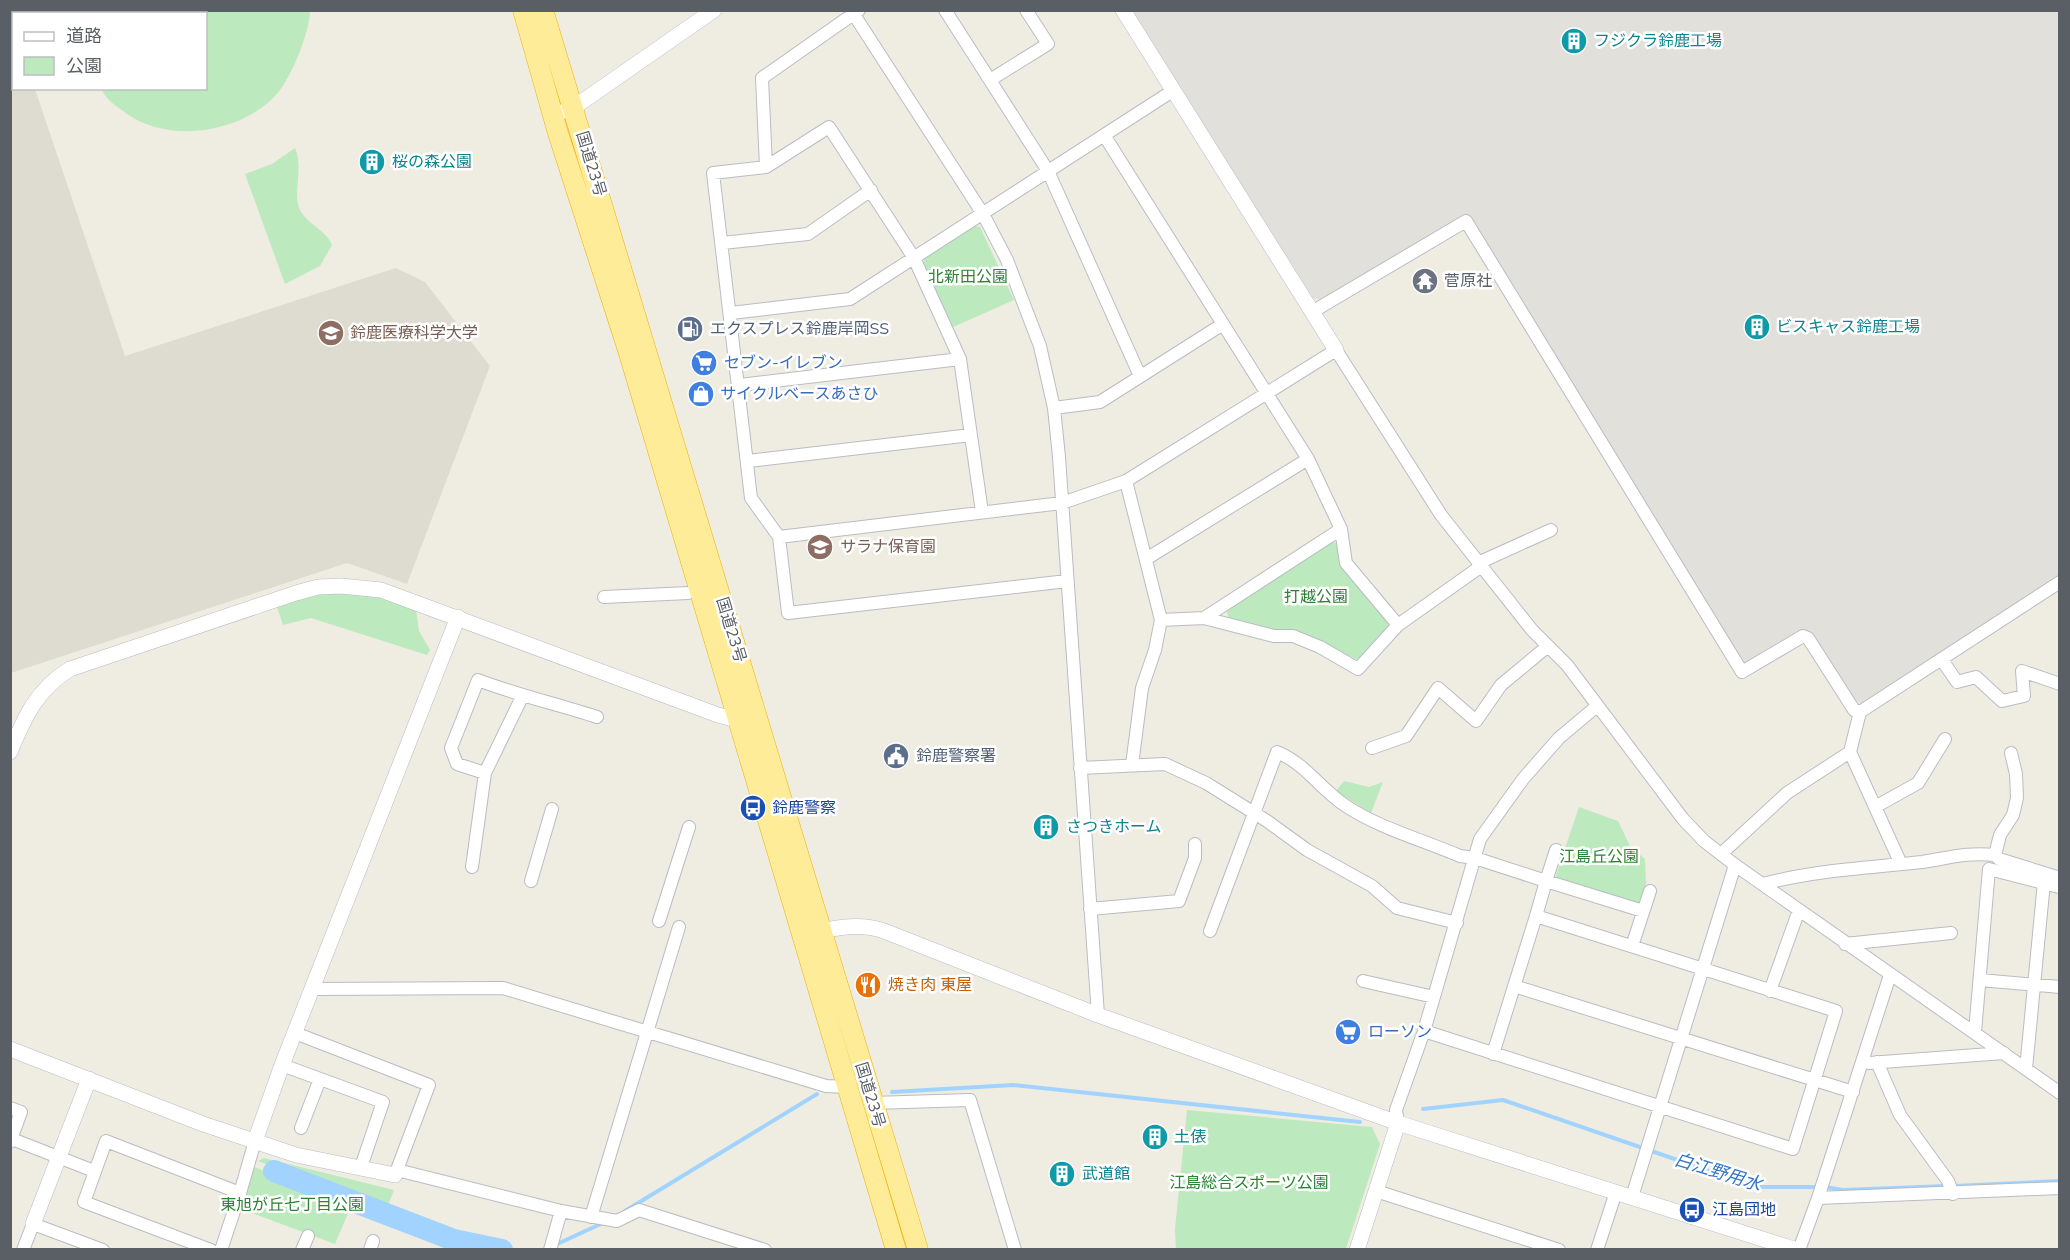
<svg xmlns="http://www.w3.org/2000/svg" width="2070" height="1260" viewBox="0 0 2070 1260" font-family="'Nunito Sans','Noto Sans JP',sans-serif">
	<style>
		.industrial { fill: #e2e0da }
		.education { fill: #dedcd1 }
		.green { fill: #bce9bd }
		.lines { fill: none; stroke-linecap: round; stroke-linejoin: round }
		.stream { stroke: #a2d3ff; stroke-width: 4 }
		.river { stroke: #a2d3ff; stroke-width: 22 }
		.minor-casing { stroke: #babcc3; stroke-width: 14 }
		.tertiary-casing { stroke: #babcc3; stroke-width: 16 }
		.trunk-casing { stroke: #f1af00; stroke-width: 21 }
		.minor { stroke: #fff; stroke-width: 12 }
		.tertiary { stroke: #fff; stroke-width: 15 }
		.trunk { stroke: #ffec98; stroke-width: 20 }
		.labels { text-anchor: middle; dominant-baseline: central; stroke-width: 5; stroke-linejoin: round; paint-order: stroke }
		.culture-label { font-size: 16px; fill: #0d838f; stroke: #fff; text-anchor: start }
		.street-label { font-size: 16px; fill: #5a5e65; stroke: #fff }
		.park-label { font-size: 16px; fill: #2b8332; stroke: #fff }
		.worship-label { font-size: 16px; fill: #5b616d; stroke: #fff; text-anchor: start }
		.service-label { font-size: 16px; fill: #4e5e75; stroke: #fff; text-anchor: start }
		.education-label { font-size: 16px; fill: #785e54; stroke: #fff; text-anchor: start }
		.shop-label { font-size: 16px; fill: #366cbe; stroke: #fff; text-anchor: start }
		.transit-label { font-size: 16px; fill: #164399; stroke: #fff; text-anchor: start }
		.food-label { font-size: 16px; fill: #c56008; stroke: #fff; text-anchor: start }
		.water-label { font-size: 18px; font-style: italic; fill: #3677c6; stroke: #fff }
	</style>
	<rect width="100%" height="100%" fill="#efede2"/>
	<path class="industrial" d="M1130,11H2059V577L1864,705L1855,700L1810,636L1746,663L1739,659L1467,216L1323,300L1313,298Z"/>
	<path class="education" d="M11,15L14,24V88L35,89L125,356L396,268L425,282L490,366L407,584L347,563L11,673Z"/>
	<path class="green" d="M310,10C310,32 291,79 276,95C241,133 170,144 127,114C117,106 106,101 102,89L206,88V14H80L79,11Z
		M295,148C304,169 292,192 300,210C308,225 326,230 332,245L320,266L285,284L245,174L272,164Z
		M975,226L980,227L1014,300L953,327L923,264L925,258Z
		M1332,541L1339,544L1387,619L1388,626L1360,658L1355,659L1297,630L1273,631L1229,619L1226,609Z
		M350,592L385,598L416,609L419,631L430,650L427,655L311,618L283,625L277,607L317,594Z
		M1344,781L1369,787L1383,782L1371,813L1336,791Z
		M1579,807L1618,821L1630,846L1645,859L1646,884L1640,905L1555,878Z
		M1187,1110L1372,1127L1380,1144L1346,1249H1176L1175,1229Z
		M264,1158L394,1190L386,1210L258,1161Z
		M254,1167L352,1204L335,1244L241,1209Z"/>
	<g class="lines">
		<path class="stream" d="M892,1092L1013,1085L1360,1122
			M1423,1109L1503,1100L1756,1187H1818
			M1954,1186L2060,1181
			M1825,1187L1843,1190L1946,1186
			M625,1211L817,1094
			M555,1245L605,1222"/>
		<path class="river" d="M274,1171L454,1240L502,1250"/>
		<defs>
			<path id="minor" d="M851,10L983,214L1007,260L1040,346L1054,408L1059,457L1098,1015
				M945,10L1048,171L1140,376
				M990,80L1048,44L1026,10
				M1104,135L1308,459L1341,529L1346,563L1398,625
				M766,167L762,78L859,10
				M722,243L808,234L871,190
				M1312,312L1466,221L1742,672L1803,636L1808,638L1854,710L1860,712
				M731,313L850,299L1174,90
				M740,385L960,359
				M1054,408L1100,402L1223,324
				M748,461L971,435
				M1126,481L1161,620L1155,650L1142,688L1132,765
				M982,512L960,359L914,258L829,127L766,167L713,173L751,498L779,537L788,613L1067,581
				M779,537L1062,503L1126,481L1336,350L1441,515L1532,630L1567,665L1683,819L1704,841L1735,865L2060,1093
				M1146,559L1308,459
				M1478,563L1551,530
				M604,597L688,593
				M1204,618L1341,529
				M1161,620L1204,618L1274,636H1293L1320,647L1358,669L1398,625L1480,567
				M1942,660L1957,682L1976,677L2002,701L2024,696L2022,671L2060,684
				M1372,748L1406,736L1438,688L1476,721L1501,685L1548,646
				M1850,752L1901,864
				M1080,768L1165,764L1206,783L1267,821L1307,850L1372,886L1397,908L1457,923
				M485,773L457,764L451,748L478,680C517,695 557,704 597,717
				M1875,807L1918,783L1945,739
				M1556,850L1546,881L1643,911
				M1721,854L1787,793L1850,752L1860,712L2060,582
				M1995,855L2000,835L2013,815L2017,798L2016,774L2011,753
				M472,867L485,773L522,697
				M531,881L552,809
				M1763,884C1815,870 1869,868 1922,862C1950,858 1965,852 1995,855L1999,859L2060,878
				M1090,909L1179,901L1195,858V844
				M659,921L689,827
				M1210,931L1277,752C1306,764 1320,789 1346,806C1379,828 1423,840 1460,856L1475,858L1546,881L1536,916L1836,1011L1793,1149L1424,1031
				M1845,944L1951,933
				M1632,946L1650,891
				M1980,980L2060,987
				M1363,981L1434,997
				M1514,986L1853,1092
				M313,989L503,988L826,1086L848,1087
				M1770,991L1799,910
				M1975,1032L1989,869L2059,887
				M295,1033L429,1085L395,1175
				M1493,1054L1536,916
				M1877,1062L1900,1115L1948,1181L1953,1194
				M1869,1063L2004,1053
				M282,1065L383,1102L361,1167
				M2026,1069L2044,882
				M872,1103L970,1100L1015,1250
				M10,1108L21,1112L10,1142
				M1398,1123L1396,1110L1424,1031L1480,839L1523,779L1559,738L1597,706
				M301,1128L320,1079
				M12,1139L94,1171
				M397,1170L561,1211L617,1221L639,1210L765,1250
				M1376,1191L1559,1250
				M240,1193L255,1141
				M1632,1197L1735,865
				M1818,1198L1890,975
				M591,1217L679,927
				M23,1250L33,1224L103,1250
				M211,1250L84,1202L106,1141L240,1193L221,1250
				M302,1250L308,1236
				M370,1250L373,1241
				M550,1250L561,1211
				M1597,1250L1616,1192
				M1799,1250L1818,1198L2060,1188"/>
			<path id="tertiary" d="M1123,10L1336,350
				M564,111L573,108L714,10
				M10,752C24,718 37,689 70,669L296,593L318,587L341,586L381,590L718,715L737,720L746,717
				M814,933C837,927 861,923 884,931L1098,1015L1398,1123L1797,1250
				M10,1049L203,1124L296,1155L395,1175
				M255,1141L282,1065L458,617
				M33,1224L89,1079
				M1357,1250L1398,1123"/>
			<path id="trunk" d="M523,10L558,133L628,350L896,1250
				M543,10L918,1250"/>
		</defs>
		<use href="#minor" class="minor-casing"/>
		<use href="#tertiary" class="tertiary-casing"/>
		<use href="#trunk" class="trunk-casing"/>
		<use href="#minor" class="minor"/>
		<use href="#tertiary" class="tertiary"/>
		<use href="#trunk" class="trunk"/>
	</g>
	<defs>
		<symbol id="building-disc" viewBox="-11 -11 22 22"><circle r="9.5" fill="#0f9aa8" stroke="#fff"/><path d="M-4-6H4V6H1V3H-1V6H-4ZM-2.5-4.3h1.7v1.8h-1.7ZM.8-4.3h1.7v1.8H.8ZM-2.5-1h1.7V.8h-1.7ZM.8-1h1.7V.8H.8Z" fill="#fff"/></symbol>
		<symbol id="temple-disc" viewBox="-11 -11 22 22"><circle r="9.5" fill="#6b7280" stroke="#fff"/><path d="M0-6L5-2H3V0L6.5 2.5H4V6H1.5V3h-3V6H-4V2.5H-6.5L-3 0V-2H-5Z" fill="#fff"/></symbol>
		<symbol id="fuel-disc" viewBox="-11 -11 22 22"><circle r="9.5" fill="#5c6f8a" stroke="#fff"/><path d="M-5.5-6h7V0h2V4h1.3V-2.5L3-4.5l.8-.8L6-3V5H2.5V1h-1V6h-7ZM-4.2-4.7v3.2H.2V-4.7Z" fill="#fff"/></symbol>
		<symbol id="university-disc" viewBox="-11 -11 22 22"><circle r="9.5" fill="#8d6e63" stroke="#fff"/><path d="M0-5L7-2L0 1L-7-2ZM-4 1L0 2.5L4 1V4Q0 6-4 4Z" fill="#fff"/></symbol>
		<symbol id="supermarket-disc" viewBox="-11 -11 22 22"><circle r="9.5" fill="#3f7fe0" stroke="#fff"/><path d="M-6-5.5h2.5l.6 2H6L4.5 2H-2.5L-4.4-4H-6ZM-1.5 3.2a1.3 1.3 0 1 0 .1 0ZM3 3.2a1.3 1.3 0 1 0 .1 0Z" fill="#fff"/></symbol>
		<symbol id="shop-disc" viewBox="-11 -11 22 22"><circle r="9.5" fill="#3f7fe0" stroke="#fff"/><path d="M-5-2.5h2.3a2.7 3.5 0 0 1 5.4 0H5L5.5 6h-11ZM-1.5-2.5h3a1.5 2.3 0 0 0-3 0Z" fill="#fff"/></symbol>
		<symbol id="school-disc" viewBox="-11 -11 22 22"><circle r="9.5" fill="#8d6e63" stroke="#fff"/><path d="M0-5L7-2L0 1L-7-2ZM-4 1L0 2.5L4 1V4Q0 6-4 4Z" fill="#fff"/></symbol>
		<symbol id="civic-disc" viewBox="-11 -11 22 22"><circle r="9.5" fill="#5c6f8a" stroke="#fff"/><path d="M-.6-6.5H3V-4.5H.6V-3L4-1V1h2V6H-6V1h2V-1L-.6-3ZM-1.2 2.5V6h2.4V2.5Z" fill="#fff"/></symbol>
		<symbol id="bus-disc" viewBox="-11 -11 22 22"><circle r="9.5" fill="#1a4fb4" stroke="#fff"/><path d="M-5-6H5V4H4V6H2V4H-2V6H-4V4H-5ZM-3.5-4V0h7V-4ZM-3.5 1.2v1.5H-2V1.2ZM2 1.2v1.5H3.5V1.2Z" fill="#fff"/></symbol>
		<symbol id="restaurant-disc" viewBox="-11 -11 22 22"><circle r="9.5" fill="#e8710a" stroke="#fff"/><path d="M-5-6h1v4h1v-4h1v4h1v-4h1v5L-1.5 .5V6h-2V.5L-5-1ZM5-6V6H3V1.5H1.5Q1.5-4 5-6Z" fill="#fff"/></symbol>
	</defs>
	<g fill-rule="evenodd">
		<use href="#building-disc" x="1559" y="26" width="30" height="30"/>
		<use href="#building-disc" x="357" y="147" width="30" height="30"/>
		<use href="#temple-disc" x="1410" y="266" width="30" height="30"/>
		<use href="#building-disc" x="1742" y="312" width="30" height="30"/>
		<use href="#fuel-disc" x="675" y="314" width="30" height="30"/>
		<use href="#university-disc" x="316" y="318" width="30" height="30"/>
		<use href="#supermarket-disc" x="689" y="348" width="30" height="30"/>
		<use href="#shop-disc" x="686" y="379" width="30" height="30"/>
		<use href="#school-disc" x="805" y="532" width="30" height="30"/>
		<use href="#civic-disc" x="881" y="741" width="30" height="30"/>
		<use href="#bus-disc" x="738" y="793" width="30" height="30"/>
		<use href="#building-disc" x="1031" y="812" width="30" height="30"/>
		<use href="#restaurant-disc" x="853" y="970" width="30" height="30"/>
		<use href="#supermarket-disc" x="1333" y="1017" width="30" height="30"/>
		<use href="#building-disc" x="1140" y="1122" width="30" height="30"/>
		<use href="#building-disc" x="1047" y="1159" width="30" height="30"/>
		<use href="#bus-disc" x="1677" y="1195" width="30" height="30"/>
	</g>
	<g class="labels">
		<g class="culture-label">
			<text x="1594" y="41">フジクラ鈴鹿工場</text>
			<text x="392" y="162">桜の森公園</text>
			<text x="1776" y="327">ビスキャス鈴鹿工場</text>
			<text x="1066" y="827">さつきホーム</text>
			<text x="1174" y="1137">土俵</text>
			<text x="1082" y="1174">武道館</text>
		</g>
		<g class="street-label">
			<text transform="translate(591 164) rotate(73)">国道23号</text>
			<text transform="translate(731 630) rotate(73)">国道23号</text>
			<text transform="translate(870 1095) rotate(73)">国道23号</text>
		</g>
		<g class="park-label">
			<text x="968" y="277">北新田公園</text>
			<text x="1316" y="597">打越公園</text>
			<text x="1599" y="857">江島丘公園</text>
			<text x="1249" y="1183">江島総合スポーツ公園</text>
			<text x="292" y="1205">東旭が丘七丁目公園</text>
		</g>
		<g class="worship-label">
			<text x="1444" y="281">菅原社</text>
		</g>
		<g class="service-label">
			<text x="710" y="329">エクスプレス鈴鹿岸岡SS</text>
			<text x="916" y="756">鈴鹿警察署</text>
		</g>
		<g class="education-label">
			<text x="350" y="333">鈴鹿医療科学大学</text>
			<text x="840" y="547">サラナ保育園</text>
		</g>
		<g class="shop-label">
			<text x="724" y="363">セブン-イレブン</text>
			<text x="720" y="394">サイクルベースあさひ</text>
			<text x="1368" y="1032">ローソン</text>
		</g>
		<g class="transit-label">
			<text x="772" y="808">鈴鹿警察</text>
			<text x="1712" y="1210">江島団地</text>
		</g>
		<g class="food-label">
			<text x="888" y="985">焼き肉 東屋</text>
		</g>
		<g class="water-label">
			<text transform="translate(1718 1172) rotate(17)">白江野用水</text>
		</g>
	</g>
	<rect width="2070" height="1260" fill="none" stroke="#5a5e65" stroke-width="24"/>
	<rect x="12" y="12" width="195" height="78" fill="#ffffff" stroke="#bdbfc1" stroke-width="1.5"/>
	<rect x="24" y="32" width="30" height="9" fill="#ffffff" stroke="#bdbfc1" stroke-width="1.5"/>
	<text x="66" y="42" font-size="18" fill="#5a5e65">道路</text>
	<rect x="24" y="57" width="30" height="18" fill="#bce9bd" stroke="#bdbfc1" stroke-width="1.5"/>
	<text x="66" y="72" font-size="18" fill="#5a5e65">公園</text>
</svg>
